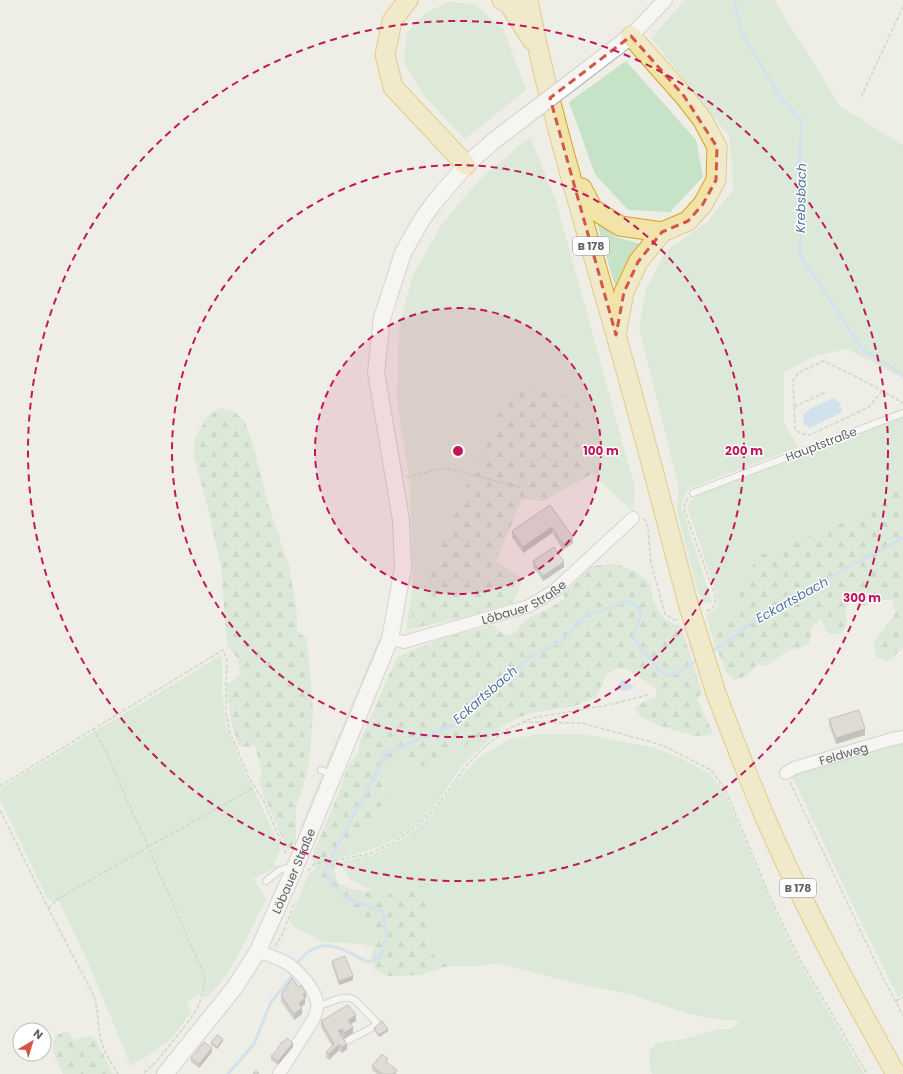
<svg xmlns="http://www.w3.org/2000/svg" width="903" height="1074" viewBox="0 0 903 1074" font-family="Poppins,sans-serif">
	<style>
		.green { fill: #c6e2c7 }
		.forest { fill: url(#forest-firs) }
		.water { fill: #b0d5f4 }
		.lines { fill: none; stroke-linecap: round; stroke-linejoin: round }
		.stream { stroke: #b0d5f4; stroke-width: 3 }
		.service-casing { stroke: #b3b6b9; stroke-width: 8 }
		.minor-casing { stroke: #b3b6b9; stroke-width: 14 }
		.tertiary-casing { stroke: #b3b6b9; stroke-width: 16 }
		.secondary-casing { stroke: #b2b5b9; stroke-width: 18 }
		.trunk-casing { stroke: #d7a21d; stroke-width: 21 }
		.path { stroke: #a0c2ab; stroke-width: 1.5; stroke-dasharray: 4 2; stroke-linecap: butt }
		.service { stroke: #fff; stroke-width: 6 }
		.minor { stroke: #fff; stroke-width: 12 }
		.tertiary { stroke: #fff; stroke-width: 14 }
		.secondary { stroke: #fff; stroke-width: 16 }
		.trunk { stroke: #f2e4a8; stroke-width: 19 }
		.secondary-bridge-casing { stroke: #b2b5b9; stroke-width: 18; stroke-linecap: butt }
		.trunk-bridge-casing { stroke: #d7a21d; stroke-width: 21; stroke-linecap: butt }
		.secondary-bridge { stroke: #fff; stroke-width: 16 }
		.trunk-bridge { stroke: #f2e4a8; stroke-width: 19 }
		.wall { fill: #aeaca7 }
		.shaded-wall { fill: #8d8c88 }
		.building { fill: #cac8c2; stroke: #8d8c88 }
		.marked { fill: none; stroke: #d35647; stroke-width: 3; stroke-dasharray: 8 5; stroke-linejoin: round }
		.ring { fill: none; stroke: #c2185b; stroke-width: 2; stroke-dasharray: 7 5 }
		.labels { text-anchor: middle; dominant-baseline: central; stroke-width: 3; stroke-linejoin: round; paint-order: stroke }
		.shield { fill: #fff; stroke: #8e9092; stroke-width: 1 }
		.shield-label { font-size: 11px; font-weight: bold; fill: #5e6164 }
		.street-label { font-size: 12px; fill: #5e6164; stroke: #fff }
		.water-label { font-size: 13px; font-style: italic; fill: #4e76a5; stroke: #fff }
		.centre { fill: #c2185b; stroke: #fff; stroke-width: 2 }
		.ring-label { font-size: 12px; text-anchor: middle; font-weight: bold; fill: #c2185b; stroke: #fff; stroke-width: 3; stroke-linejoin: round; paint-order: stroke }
	</style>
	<defs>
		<pattern id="forest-firs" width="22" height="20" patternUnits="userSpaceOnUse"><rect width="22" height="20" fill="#c6e2c7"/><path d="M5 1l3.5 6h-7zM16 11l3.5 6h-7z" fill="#a4bba5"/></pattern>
	</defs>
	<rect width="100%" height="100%" fill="#eeede6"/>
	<path class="green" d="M685,0H774L841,107L903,145V378L847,349L814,356L784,372V423L798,447L688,489L681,503L682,509L712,602L706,604L698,592L677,511L679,487L639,329L646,290L665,252L707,222L734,189L729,136L651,38Z
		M448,2L475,4L503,29L526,90L465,139L423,95L404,62L407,33L426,13Z
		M626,61L696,140L703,177L670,212L628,210L595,174L569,102Z
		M530,137L556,201L635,488L633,511L592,474L578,404L494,421L406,630L413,585L410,484L397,399L399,328L413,275L442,224L480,179Z
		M597,223L616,237L640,244L626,262L615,286Z
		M903,415V479L885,490L861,515L795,541L750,569L732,615L713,639L706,615C715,611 718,608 718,598L689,512L688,504L698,494L716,487L797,457Z
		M379,639H381V642L329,767H325Z
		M222,655V690L226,726L238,757L281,848L274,863L276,867L253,879L266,899C251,928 231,977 206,998L198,993L187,1004L191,1013L169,1041L131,1066L87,960L59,901L48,900L0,799V791L2,787Z
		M500,727L501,730C487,742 472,754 461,768C446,787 435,810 416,825C389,845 367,852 335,859L342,847L356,833L385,795C381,781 380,775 389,763L399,761L418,767L468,744Z
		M537,734H582L652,747L682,759L710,774L725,793L770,900L796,956L864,1074H652L650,1069L649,1051L656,1043L685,1039L716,1030L730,1029L740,1021L716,1019L689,1014L630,994L574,983L498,963L476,966H448L429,951L427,939L433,923L416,884L397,898L391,894L375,893L350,879L339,862L372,855L401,840L421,825L436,810L455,784L478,758L509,740Z
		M903,740V994L898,997L863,926L792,776L795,771Z
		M322,774L325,776L302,834L301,827Z
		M317,867L322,878L367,924L372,934L374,946L353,943L322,942L292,925L290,919L308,875Z"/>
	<path class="forest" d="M530,386L568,397L578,404L592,474L543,501L522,499L496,561L523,579L514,602L465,617L406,630L494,421L512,395Z
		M221,408L233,411L244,420L253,444L268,504L289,567L296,604L297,631L307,639L313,711L310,754L307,774L296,807V841L288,851L259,784L262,774L255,745L248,747L239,746C230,723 229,709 227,685L240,675L238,659L227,645L221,566L208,509L194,456L195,439L207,417L211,413Z
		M903,479V648L887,662L877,657L873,643L896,613L892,600H877L865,606L850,600L845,613L847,624L841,634H833L826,631L821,619L812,627L809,644L800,648L789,650L766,666L758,664L748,675L735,680L726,672L713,639L732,615L750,569L761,555L861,515L885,490Z
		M615,564C627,568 641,572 649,584C652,587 651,592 652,596C658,612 664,622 681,626L702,692L697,699L713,733L709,735L695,736L657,725L641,717L635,708L645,701L656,697V689L627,669L617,668L607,674L596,697L575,706L531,713L517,718L468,744L439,762L418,767L399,761L389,763C383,770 380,778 383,788C383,791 385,794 384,797C384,799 382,803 381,805C368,832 321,846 338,883L351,889L391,894L397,898L416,884L422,886L433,923L427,939L429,951L448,966L420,975L388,976L376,971L371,961L374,946L372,934L367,924L337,896L322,878L312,859L315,849L339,793L348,766L358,753L361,739L397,657L443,638L495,625L497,629L506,636L516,632L521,625L530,617L548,609L564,599V593L592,566Z
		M66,1032L71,1035L72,1040L91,1036L96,1040L113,1074H63L53,1052V1041L59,1034Z"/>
	<path class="water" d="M833,398L840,403L842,412L810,428L804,424L803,415L811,408Z
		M622,679L630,683L634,688L627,691L617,689V687Z"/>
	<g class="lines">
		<path class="stream" d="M734,0L742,34L781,98L802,121L799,172L801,233L800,255L862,349L903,375
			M710,652L726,643L752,622L846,568L903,538
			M296,966C302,954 316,944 330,946C341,947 358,957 368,962L380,957L387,934L383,912L347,898L332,884L324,871L387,753L457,723L529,658L563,640L585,616L630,601L642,610L633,638L658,669L666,676L677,673L699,659
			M228,1074L254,1044L271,1002L290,979L293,973"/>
		<defs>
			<path id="service" d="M693,493L903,413
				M321,770L333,775
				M266,881L280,870L286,868L291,871
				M317,1006C330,1004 343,993 355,1000L377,1023C368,1033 356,1034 346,1042"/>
			<g id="minor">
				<path id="s1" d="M390,639L404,642L529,606L555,590L633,518"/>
				<path id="s2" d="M786,773L794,768L892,739L903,737"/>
				<path d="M258,951C267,955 278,958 287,963C298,970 315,989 317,1002C318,1008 316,1014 313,1020L279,1074"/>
			</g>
			<path id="tertiary" d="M631,36L665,0"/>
			<g id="secondary">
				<path d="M567,85L631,36"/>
				<path id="s3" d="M165,1074L235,987L258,951L293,872L390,639L403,568L401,520L376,372L382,318L403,253L421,221L433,204L466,165L496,139L525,117"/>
			</g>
			<path id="trunk" d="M408,0L392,21L385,55L393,87L466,165
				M502,0L509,4L532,40
				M528,0C548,105 580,208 609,311C637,407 662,503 687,600
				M582,188L593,209L620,226L662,232
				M617,330L624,292L638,262L662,232L688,221L703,204L716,180L717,147L702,119L684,96L631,36
				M716,693C738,751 760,809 786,864C820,936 857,1005 896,1074"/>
		</defs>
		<use href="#service" class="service-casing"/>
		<use href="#minor" class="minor-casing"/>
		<use href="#tertiary" class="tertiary-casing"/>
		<use href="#secondary" class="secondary-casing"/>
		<use href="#trunk" class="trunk-casing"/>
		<path class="path" d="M861,97L903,7
			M882,391L869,407L810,435L801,434L795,429L793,381L798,373L823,361C850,373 878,388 903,403
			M794,407L826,392
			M406,477L445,468L524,488
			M688,498L685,502L684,509L716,598C715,606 713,609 705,612
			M643,519L646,521L648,529L651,563L665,614L675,620L679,619
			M523,722L582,723L662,745L711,770L726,791L770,897L798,956L867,1074
			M93,729L105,750L148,847L255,787
			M790,782L883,978L903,1015
			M0,786L223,650L227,661L226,683V713L230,733L249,778L264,801L286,854
			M0,810L48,908L94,996C99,1011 97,1028 102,1043C105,1054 112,1064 118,1074
			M308,871L314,864L369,854L394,842L417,826L434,810L467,765L483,748L506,730L532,718L603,706L648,695
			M48,908L58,899L148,847L205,977L202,995L199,1005L191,1018L159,1059L143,1074
			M275,946L282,935L295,902
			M896,1001L903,997"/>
		<use href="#service" class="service"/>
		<use href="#minor" class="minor"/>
		<use href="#tertiary" class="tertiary"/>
		<use href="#secondary" class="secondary"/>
		<use href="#trunk" class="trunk"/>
		<defs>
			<path id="secondary-bridge" d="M525,117L567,85"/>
			<path id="trunk-bridge" d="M687,600L716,693"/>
		</defs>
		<use href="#secondary-bridge" class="secondary-bridge-casing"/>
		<use href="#trunk-bridge" class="trunk-bridge-casing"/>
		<use href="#secondary-bridge" class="secondary-bridge"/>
		<use href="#trunk-bridge" class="trunk-bridge"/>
	</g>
	<path class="wall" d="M550,505L573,543L563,550L552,533L523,553L512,537V531Z
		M533,561L564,567L543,581L533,567Z
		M829,719L865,735L836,744L829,725Z
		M332,961L353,980L339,985L332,965Z
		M298,987L306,998L305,999V1004L301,1007L302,1014L294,1020L281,1001V995Z
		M321,1021H356L350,1024L353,1033L344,1039L347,1049L342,1053L339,1050L329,1060L326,1057V1052L332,1046L321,1027Z
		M374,1028L388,1031L379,1037L374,1030Z
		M223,1041L217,1049L211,1045V1043Z
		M293,1047L278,1065L271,1060V1056L277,1050V1048Z
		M212,1052L199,1068L191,1062V1058Z
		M388,1063L397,1074H377L372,1070V1066Z"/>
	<path class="shaded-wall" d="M552,527V533L523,553V547Z
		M573,537V543L563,550V544Z
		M564,562V567L543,581V576Z
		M865,729V735L836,744V738Z
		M353,976V980L339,985V981Z
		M306,992V998L305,999V1004L299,1009V1003L303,995Z
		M302,1008V1014L294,1020V1014Z
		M356,1015V1021L348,1026V1020Z
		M353,1027V1033L344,1039V1033Z
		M342,1029V1035L338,1031Z
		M388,1029V1031L379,1037V1035Z
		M223,1039V1041L217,1049V1047Z
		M293,1043V1047L278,1065V1061Z
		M339,1044V1050L329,1060V1054Z
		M347,1044V1049L342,1053V1047Z
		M212,1048V1052L199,1068V1064Z"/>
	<path class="building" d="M550,505L573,537L563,544L552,527L523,547L512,531Z
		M554,547L564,562L543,576L533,561Z
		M859,710L865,729L836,738L829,719Z
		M345,956L353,976L339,981L332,961Z
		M292,978L298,987L301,985L306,992L303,995L305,998L299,1003L302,1008L294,1014L281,995Z
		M348,1005L356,1015L348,1020L353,1027L344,1033L342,1029L338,1031L347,1044L342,1047L339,1044L329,1054L326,1052L334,1044L321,1021Z
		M382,1021L388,1029L379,1035L374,1028Z
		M217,1035L223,1039L217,1047L211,1043Z
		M287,1038L293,1043L278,1061L271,1056L278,1049L277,1048L283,1041L284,1042Z
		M204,1042L212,1048L199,1064L191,1058Z
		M382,1054L388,1059L386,1062L397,1070L394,1074H382L372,1066Z
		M256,1071L259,1074H253Z"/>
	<path d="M0 0H903V1074H0ZM631,36L684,96L717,147L716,180L703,204L688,221L662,232L638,262L624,292L616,335L550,98Z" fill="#eeede6" fill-opacity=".55" fill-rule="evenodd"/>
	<path class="marked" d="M631,36L684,96L717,147L716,180L703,204L688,221L662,232L638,262L624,292L616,335L550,98Z"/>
	<circle cx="458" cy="451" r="143" fill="#c2185b" fill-opacity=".12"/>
	<g class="ring">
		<circle cx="458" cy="451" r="143"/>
		<circle cx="458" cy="451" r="286"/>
		<circle cx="458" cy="451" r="430"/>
	</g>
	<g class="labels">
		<g class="shield">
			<rect x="573" y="237" width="36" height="18" rx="3"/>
			<rect x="780" y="879" width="36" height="18" rx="3"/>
		</g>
		<g class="shield-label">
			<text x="591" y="246">B 178</text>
			<text x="798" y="888">B 178</text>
		</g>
		<g class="street-label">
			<text transform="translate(821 444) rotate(-21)">Hauptstraße</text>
			<text stroke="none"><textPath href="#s1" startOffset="141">Löbauer Straße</textPath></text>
			<text stroke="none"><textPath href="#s2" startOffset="61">Feldweg</textPath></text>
			<text stroke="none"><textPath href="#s3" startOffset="242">Löbauer Straße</textPath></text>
		</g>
		<g class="water-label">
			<text transform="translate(801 198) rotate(-89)">Krebsbach</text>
			<text transform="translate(792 600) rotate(-29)">Eckartsbach</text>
			<text transform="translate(485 695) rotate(-41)">Eckartsbach</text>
		</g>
	</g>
	<circle cx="458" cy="451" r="6" class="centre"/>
	<g class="ring-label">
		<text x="601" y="455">100 m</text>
		<text x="744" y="455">200 m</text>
		<text x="862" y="602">300 m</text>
	</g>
	<g transform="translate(32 1042) rotate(38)"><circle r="19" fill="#ffffff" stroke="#bfc0c1"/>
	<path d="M0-3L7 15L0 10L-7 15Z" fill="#d35647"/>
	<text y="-6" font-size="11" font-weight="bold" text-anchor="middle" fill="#5e6164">N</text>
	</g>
</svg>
